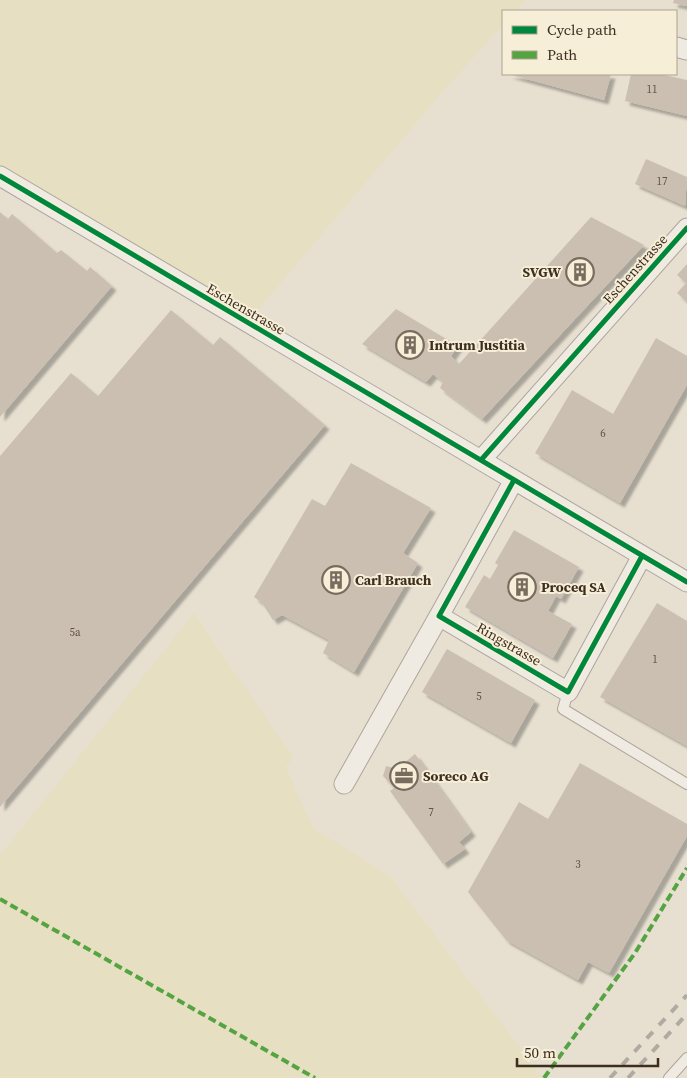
<svg xmlns="http://www.w3.org/2000/svg" width="687" height="1078" viewBox="0 0 687 1078" font-family="'Source Serif 4',serif">
	<style>
		.farmland { fill: #e6dfc2 }
		.building { fill: #cbbfb2; filter: url(#shadow) }
		.lines { fill: none; stroke-linecap: round; stroke-linejoin: round }
		.lane-casing { stroke: #ada599; stroke-width: 12 }
		.street-casing { stroke: #ada599; stroke-width: 21 }
		.lane { stroke: #efebe3; stroke-width: 10 }
		.street { stroke: #efebe3; stroke-width: 19 }
		.rail { stroke: #afaaa2; stroke-width: 4; stroke-dasharray: 9 9; stroke-linecap: butt }
		.quiet { stroke: #54a441; stroke-width: 4; stroke-dasharray: 8 4; stroke-linecap: butt }
		.cycleway-casing { stroke: #f7eed8; stroke-width: 8 }
		.cycleway { stroke: #00873e; stroke-width: 5 }
		.labels { text-anchor: middle; dominant-baseline: central; stroke-width: 4; stroke-linejoin: round; paint-order: stroke }
		.number-label { font-size: 11px; fill: #605244 }
		.street-label { font-size: 14px; fill: #3d2e20; stroke: #f7eed8 }
		.poi-label { font-size: 14px; font-weight: bold; fill: #3d2e20; stroke: #f7eed8; text-anchor: start }
	</style>
	<defs>
		<filter id="shadow"><feDropShadow dx="4.5" dy="4.5" stdDeviation="1" flood-color="#0004"/></filter>
	</defs>
	<rect width="100%" height="100%" fill="#e7e0d1"/>
	<path class="farmland" d="M0,0H526L516,11H503V25L440,95L247,323L0,174Z
		M194,613L293,757L286,767L313,828L390,876L543,1078H0V855Z"/>
	<path class="building" d="M674,0H687V6L673,3Z
		M508,74H611L604,100Z
		M631,74H660L687,80V116L625,101Z
		M646,159L687,177L685,206L635,184Z
		M0,212L8,219L12,214L57,253L61,250L87,271L90,267L112,286L0,417Z
		M591,217L644,245L482,419L440,388L443,382L433,374L426,382L362,344L396,309L458,346L451,356L459,364Z
		M687,264V302L677,293L686,283L677,275Z
		M171,310L213,345L220,337L325,425L0,807V456L71,373L98,396Z
		M656,338L687,356V385L620,503L535,453L572,390L613,414Z
		M351,463L431,508L403,553L418,563L354,672L323,653L329,640L282,615L273,620L262,603L254,597L312,499L325,506Z
		M514,530L579,567L561,599L556,596L548,611L572,624L553,658L465,607L484,575L490,579L498,565L495,563Z
		M657,603L687,621V746L600,697Z
		M447,649L535,700L511,743L422,692Z
		M415,754L471,832L459,842L465,849L443,864L390,791L394,788L383,776L386,766L397,769Z
		M580,763L687,824V836L609,973L588,962L578,980L506,940L468,892L519,802L548,819Z"/>
	<g class="lines">
		<defs>
			<path id="lane" d="M568,692L563,709L687,784
				M669,1078L687,1058"/>
			<path id="street" d="M676,47L687,50
				M0,176L687,582
				M481,460L687,228
				M514,480L439,616L568,692L642,556
				M344,784L439,616"/>
		</defs>
		<use href="#lane" class="lane-casing"/>
		<use href="#street" class="street-casing"/>
		<use href="#lane" class="lane"/>
		<use href="#street" class="street"/>
		<path class="rail" d="M610,1078L687,995
			M628,1078L687,1014"/>
		<path class="quiet" d="M0,899L315,1078
			M544,1078L635,953L687,868"/>
		<defs>
			<path id="cycleway" d="M0,176L687,582
				M481,460L687,228
				M514,480L439,616L568,692L642,556"/>
		</defs>
		<use href="#cycleway" class="cycleway-casing"/>
		<use href="#cycleway" class="cycleway"/>
	</g>
	<defs>
		<symbol id="building-ring" viewBox="-11 -11 22 22"><circle r="9.5" fill="#f7eed8" stroke="#786c5e" stroke-width="1.5"/><path d="M-4-6H4V6H1V3H-1V6H-4ZM-2.5-4.3h1.7v1.8h-1.7ZM.8-4.3h1.7v1.8H.8ZM-2.5-1h1.7V.8h-1.7ZM.8-1h1.7V.8H.8Z" fill="#786c5e"/></symbol>
		<symbol id="office-ring" viewBox="-11 -11 22 22"><circle r="9.5" fill="#f7eed8" stroke="#786c5e" stroke-width="1.5"/><path d="M-6-3h4V-5.5h4V-3h4V5H-6ZM-1-4.5V-3h2v-1.5ZM-6 0V1H6V0Z" fill="#786c5e"/></symbol>
	</defs>
	<g fill-rule="evenodd">
		<use href="#building-ring" x="564" y="256" width="32" height="32"/>
		<use href="#building-ring" x="394" y="329" width="32" height="32"/>
		<use href="#building-ring" x="320" y="564" width="32" height="32"/>
		<use href="#building-ring" x="506" y="571" width="32" height="32"/>
		<use href="#office-ring" x="388" y="760" width="32" height="32"/>
	</g>
	<g class="labels">
		<g class="number-label">
			<text x="652" y="89">11</text>
			<text x="662" y="181">17</text>
			<text x="603" y="433">6</text>
			<text x="75" y="632">5a</text>
			<text x="655" y="659">1</text>
			<text x="479" y="696">5</text>
			<text x="431" y="812">7</text>
			<text x="578" y="864">3</text>
		</g>
		<g class="street-label">
			<text transform="translate(635 269) rotate(-48)">Eschenstrasse</text>
			<text transform="translate(246 309) rotate(30)">Eschenstrasse</text>
			<text transform="translate(509 644) rotate(30)">Ringstrasse</text>
		</g>
		<g class="poi-label">
			<text x="561" y="272" text-anchor="end">SVGW</text>
			<text x="429" y="345">Intrum Justitia</text>
			<text x="355" y="580">Carl Brauch</text>
			<text x="541" y="587">Proceq SA</text>
			<text x="423" y="776">Soreco AG</text>
		</g>
	</g>
	<rect x="502" y="10" width="175" height="65" fill="#f7eed8" stroke="#ada18e"/>
	<rect x="512" y="26" width="25" height="8" fill="#00873e" stroke="#ada18e"/>
	<text x="547" y="35" font-size="15" fill="#3d2e20">Cycle path</text>
	<rect x="512" y="51" width="25" height="8" fill="#54a441" stroke="#ada18e"/>
	<text x="547" y="60" font-size="15" fill="#3d2e20">Path</text>
	<path d="M517 1058v8h141v-8" fill="none" stroke="#3d2e20" stroke-width="2.5"/>
	<text x="524" y="1058" font-size="15" fill="#3d2e20" stroke="#f7eed8" stroke-width="4" paint-order="stroke">50 m</text>
</svg>
